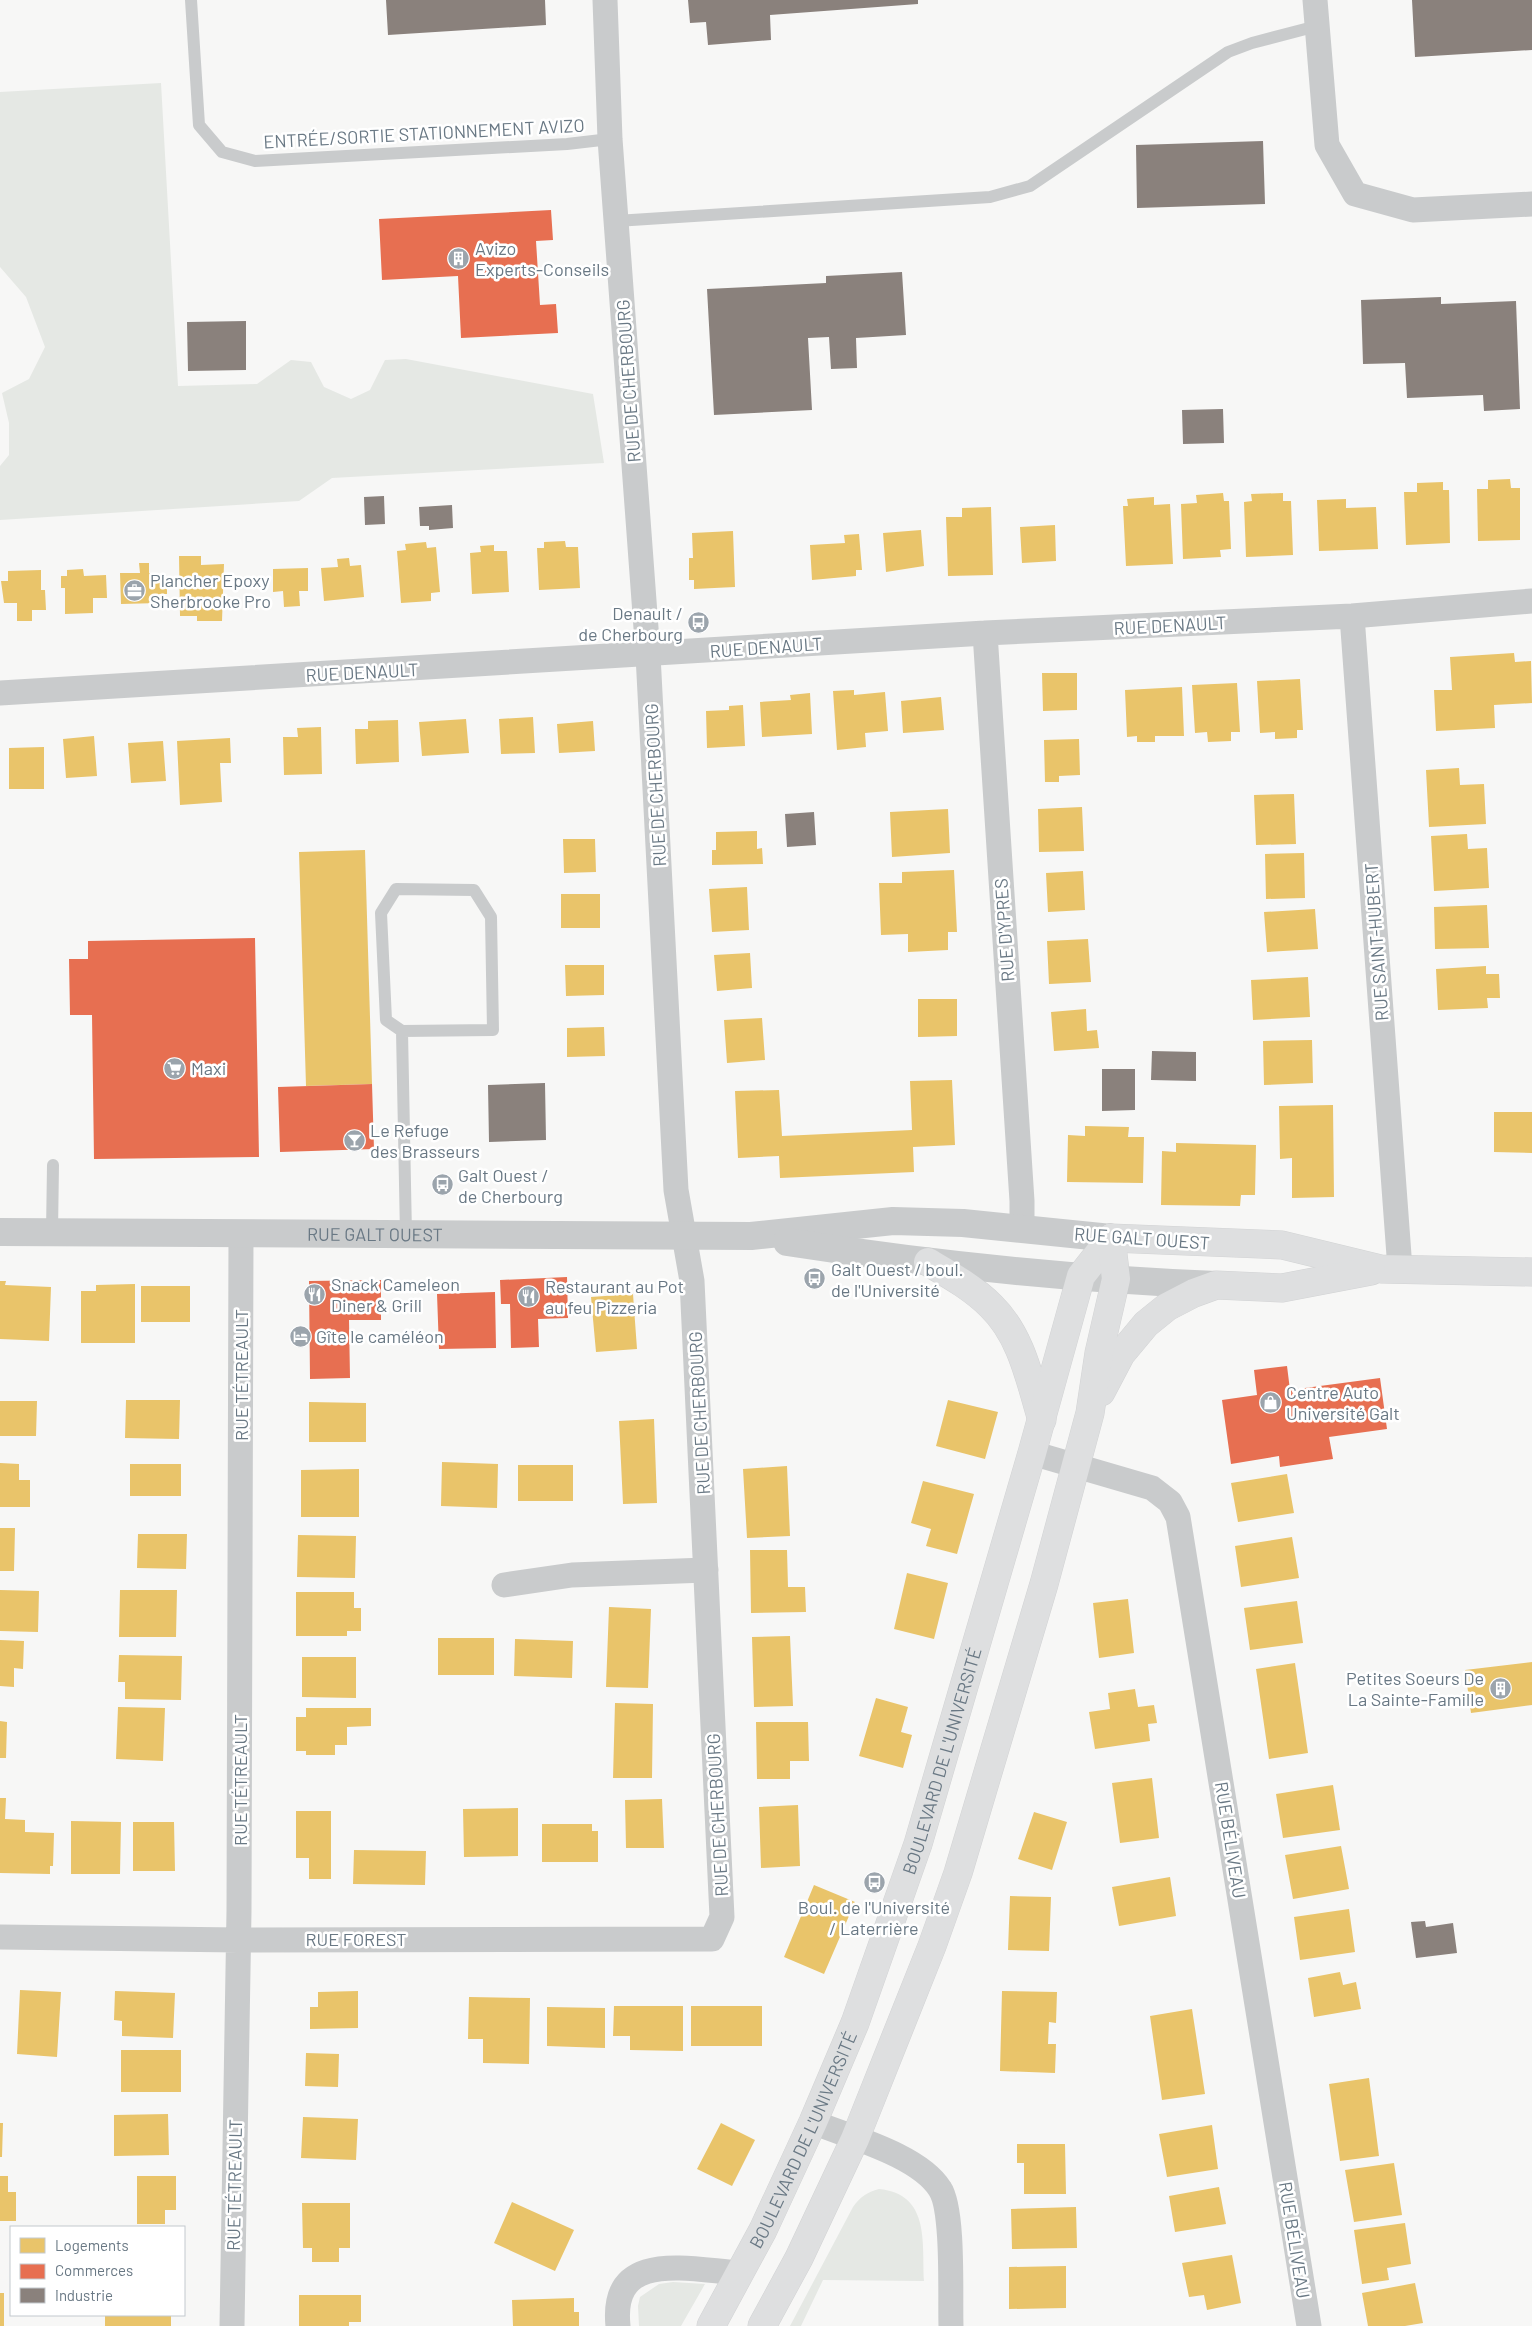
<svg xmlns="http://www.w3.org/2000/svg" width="1532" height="2326" viewBox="0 0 1532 2326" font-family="Barlow,sans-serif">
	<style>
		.green { fill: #e5e8e4 }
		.homes { fill: #e9c46a }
		.shops { fill: #e76f51 }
		.industry { fill: #8a817c }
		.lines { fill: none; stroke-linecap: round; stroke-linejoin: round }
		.secondary-casing { stroke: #d2d3d4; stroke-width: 29 }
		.service { stroke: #c9cbcc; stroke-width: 12 }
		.minor { stroke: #c9cbcc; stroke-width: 25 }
		.tertiary { stroke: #c9cbcc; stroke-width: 28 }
		.secondary { stroke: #dedfe0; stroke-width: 28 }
		.labels { text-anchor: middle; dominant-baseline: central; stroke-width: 5; stroke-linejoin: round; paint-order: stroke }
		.street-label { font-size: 18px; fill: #697884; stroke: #fff }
		.poi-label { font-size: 18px; fill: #697884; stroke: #fff; text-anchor: start }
	</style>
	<rect width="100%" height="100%" fill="#f7f7f6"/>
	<path class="green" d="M161,83L178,386L257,384L291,360L311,362L324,387L351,399L370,390L385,360L406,359L593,394L604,463L332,478L299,501L0,520V466L9,455V423L2,393L29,379L45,347L26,297L0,267V92Z
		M879,2189C930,2194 922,2242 924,2281L823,2280L801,2326H790L853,2207C860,2197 867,2192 879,2189Z
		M673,2282L705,2284L681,2326H639L638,2306L640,2297L659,2284Z"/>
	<path class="homes" d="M1510,479L1511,488H1520V540L1478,541L1477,489H1488V480Z
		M1443,482V490H1449L1450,543L1406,545L1404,492H1417V483Z
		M1223,493L1224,501H1229L1231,549L1220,550L1221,557L1183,559L1181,504L1197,503L1196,495Z
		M1283,493V501H1291L1293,555L1246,557L1244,502L1252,501L1251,494Z
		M1154,497V505L1170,504L1173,564L1126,566L1123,506H1128L1127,499Z
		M1346,499V508L1376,507L1378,549L1319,551L1317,500Z
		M991,507L993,575L948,576L946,517H962V508Z
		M1055,525L1056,561L1022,563L1020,527Z
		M921,530L924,566L886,572L883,533Z
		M733,531L735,587L694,589V580H689V558H693L692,533Z
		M859,534L862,570H856V576L812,580L810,545L845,543L844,535Z
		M565,541L566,547H578L580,588L539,590L537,548H544V542Z
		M426,542L427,548L436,547L440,592L431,593V601L401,603L397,551L406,550L405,544Z
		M494,545V551H507L509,592L472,594L470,553L481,552L480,546Z
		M179,556H201V565L224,564L222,621H197V616H180Z
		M349,558L350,566L361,565L364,597L324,601L321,568L338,567L337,559Z
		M139,563H149V573H154V577H167V594H159L160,603L121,604L120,573H140Z
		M308,568V591H299L300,606L284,607L283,591L273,592V569Z
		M83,569L84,576L106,575L107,598H93V613L65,614V588H61V576H67V570Z
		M41,570V590H45L46,610H32V621H17V603H4L1,581H8V571Z
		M1514,653L1515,662L1531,661L1532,703L1494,705L1495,728L1436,731L1434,690H1452L1450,657Z
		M1042,673H1077V710L1043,711Z
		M1300,679L1303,730H1297V738L1275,739V732L1260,733L1257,681Z
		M1237,683L1240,732H1231V741L1208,742L1207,732L1195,733L1192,685Z
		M1182,687L1184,736H1155V742H1137V736L1127,737L1125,690Z
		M854,690V695L885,692L888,731L865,733L866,747L837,750L833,691Z
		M810,693L812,734L762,737L760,702L791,700L790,695Z
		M941,697L944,730L903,733L901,701Z
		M743,705L745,746L707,748L706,711L729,710V706Z
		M533,717L535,753L501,754L499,719Z
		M466,719L469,753L422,756L419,722Z
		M398,720L399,762L356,764L355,729H368V721Z
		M593,721L595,751L559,753L557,724Z
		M321,727L322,774L284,775L283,737H298L297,728Z
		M94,736L97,776L66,778L63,739Z
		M230,738L231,763H220L222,802L180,805L177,741Z
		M1079,739L1080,775L1059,776V782H1045L1044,740Z
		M163,741L166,781L131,783L128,743Z
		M44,747V789H9V748Z
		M1459,768L1460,785L1484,784L1486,824L1429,827L1426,770Z
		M1294,794L1296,844L1256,845L1254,795Z
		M1082,807L1084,851L1039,852L1038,809Z
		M948,809L950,853L892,857L890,812Z
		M757,831V849L762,848L763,864L712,865V850H716V832Z
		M1467,834L1468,849L1487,848L1489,888L1434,891L1431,836Z
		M563,839H595L596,872L564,873Z
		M365,850L372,1084L306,1086L299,852Z
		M1304,853L1305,898L1266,899L1265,854Z
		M954,870L957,932H948V950L908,952V934L881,935L879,883H902V872Z
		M1083,871L1085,910L1048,912L1046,873Z
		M747,887L749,930L712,932L709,889Z
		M561,894H600V928H561Z
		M1487,905L1489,948L1435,949L1434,907Z
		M1315,909L1318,949L1267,952L1264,912Z
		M1088,939L1091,982L1049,984L1047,941Z
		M750,953L752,988L717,991L714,955Z
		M565,965H604V995L566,996Z
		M1486,966V974H1499L1500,998H1487L1488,1008L1438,1010L1436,969Z
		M1308,977L1310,1017L1253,1020L1251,980Z
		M918,999H957V1036L918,1037Z
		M1086,1009L1087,1031L1097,1030L1099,1048L1054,1051L1051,1012Z
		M762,1018L765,1060L727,1063L724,1020Z
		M604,1027L605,1056L567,1057V1028Z
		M1312,1040L1313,1083L1264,1085L1263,1041Z
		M952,1080L955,1145L913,1147L914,1172L780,1178L779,1156L738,1158L735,1091L779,1090L782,1136L912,1130L910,1081Z
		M1333,1105L1334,1197L1292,1198V1158L1280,1159L1279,1106Z
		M1494,1112H1532V1153L1494,1152Z
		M1085,1126L1129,1127L1128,1137H1144L1143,1183L1067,1182L1068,1135L1085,1136Z
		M1176,1143L1256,1145L1255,1195H1241L1240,1206L1161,1205L1162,1151L1176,1152Z
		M0,1281H6L5,1285L51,1287L49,1341L0,1339Z
		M135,1284V1343H81V1291H96V1285Z
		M141,1286H190V1322H141Z
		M633,1294L637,1349L596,1352L591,1297Z
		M126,1400H180L179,1439L125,1438Z
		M948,1400L998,1412L985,1459L936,1446Z
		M0,1401H37L36,1436H0Z
		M309,1402L366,1403V1442H309Z
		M654,1419L657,1503L623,1504L619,1421Z
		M442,1462L498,1464L497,1508L441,1506Z
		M0,1463L19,1464V1480H30V1507H0Z
		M130,1464H181V1496H130Z
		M518,1465H573V1501H518Z
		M787,1466L790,1536L747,1538L743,1469Z
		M359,1469V1517H301V1470Z
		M1287,1474L1294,1513L1238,1522L1231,1483Z
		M923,1481L974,1494L957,1554L926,1546L931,1529L911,1523Z
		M0,1528H15L14,1571H0Z
		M138,1534H187L186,1569L137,1568Z
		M298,1535L356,1536L355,1578L297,1577Z
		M1292,1537L1299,1578L1241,1587L1235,1546Z
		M750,1550H787L788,1587H805L806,1612L751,1613Z
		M907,1573L948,1583L934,1639L894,1629Z
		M0,1590L39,1591L38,1632L0,1631Z
		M120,1590H177L176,1637H119Z
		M296,1592H354V1608H361V1631H347V1636H296Z
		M1128,1599L1134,1653L1099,1658L1093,1603Z
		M1297,1601L1303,1643L1250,1650L1244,1608Z
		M609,1607L651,1609L648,1688L606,1687Z
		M790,1636L793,1706L754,1707L752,1637Z
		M438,1638H494V1675H438Z
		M515,1639L573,1641L572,1678L514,1676Z
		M0,1640L24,1641L23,1669L14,1668V1687L0,1686Z
		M119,1655L182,1656L181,1700L125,1699V1682H118Z
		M302,1657H356V1698L302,1697Z
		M1532,1662V1705L1471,1713L1465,1670Z
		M1295,1663L1308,1753L1269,1759L1256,1669Z
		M1135,1689L1138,1707L1154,1705L1157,1723L1148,1724L1150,1741L1095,1749L1089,1712L1110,1709L1108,1693Z
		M876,1698L908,1707L901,1732L912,1735L903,1768L859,1756Z
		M615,1703L653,1704L652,1778H613Z
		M118,1707L165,1708L163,1761L116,1759Z
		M306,1708H371V1726L347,1727V1745H335V1755H306V1751H296V1717H306Z
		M0,1721L7,1722L6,1758H0Z
		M756,1722H808L809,1761H790V1779H757Z
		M1152,1778L1159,1838L1120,1843L1112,1783Z
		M1333,1785L1340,1830L1283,1838L1276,1794Z
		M0,1798H6L5,1819L25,1820V1832L54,1833L53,1866H50V1874L0,1873Z
		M662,1799L664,1848H626L625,1800Z
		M798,1805L800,1866L761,1868L759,1807Z
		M518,1808V1856L464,1857L463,1809Z
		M296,1811H331V1879H309V1858H296Z
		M1034,1812L1067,1822L1052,1870L1018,1859Z
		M71,1821L121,1822L120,1874H71Z
		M133,1822H174L175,1871H133Z
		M542,1824H592V1831H598V1862H542Z
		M1341,1846L1349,1889L1293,1899L1285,1855Z
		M354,1850L426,1851L425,1885L353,1884Z
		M1170,1877L1176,1916L1119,1926L1112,1887Z
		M814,1885L855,1902L824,1974L784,1957Z
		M1010,1896L1051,1897L1049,1951L1008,1950Z
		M1349,1909L1355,1952L1300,1960L1294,1917Z
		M1340,1972L1343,1985L1356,1982L1361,2009L1314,2017L1308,1978Z
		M20,1990L61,1992L57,2057L17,2054Z
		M115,1991L175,1993L173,2038L122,2036V2021L114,2020Z
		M358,1991V2028L310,2029V2007H318V1992Z
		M1002,1991L1057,1992L1056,2023L1049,2022L1048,2044H1056L1055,2073L1000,2071Z
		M469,1997L530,1998L529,2064L483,2063V2039H468Z
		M614,2006H683V2051L630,2050V2036H613Z
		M691,2006H762V2046H691Z
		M547,2007L605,2008V2048L547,2046Z
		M1192,2009L1205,2094L1162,2100L1150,2016Z
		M121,2050H181V2092H121Z
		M306,2053L339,2054L338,2087L305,2086Z
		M1369,2078L1379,2156L1340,2161L1329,2084Z
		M168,2114L169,2155L114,2156V2115Z
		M303,2117L358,2119L356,2160L301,2158Z
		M0,2123H3L2,2157H0Z
		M721,2123L755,2140L732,2186L697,2169Z
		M1212,2125L1218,2169L1167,2177L1159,2134Z
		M1017,2144H1065L1066,2194H1024V2163H1017Z
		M1394,2163L1402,2215L1354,2222L1345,2170Z
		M0,2176H8V2192H16V2221H0Z
		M137,2176H176V2210H165V2224H137Z
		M1219,2187L1226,2224L1175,2232L1169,2196Z
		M512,2202L574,2230L555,2271L494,2243Z
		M302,2203H350V2248H339V2262H312V2248H303Z
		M1076,2207L1077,2248L1012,2249L1011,2209Z
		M1405,2223L1411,2264L1387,2268L1389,2280L1362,2284L1354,2230Z
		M1232,2255L1241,2303L1207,2310L1204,2295L1189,2297L1182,2263Z
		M1066,2266V2308L1009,2309V2267Z
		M1415,2283L1423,2323L1405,2326H1368L1362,2293Z
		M0,2293H4V2326H0Z
		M299,2295H361V2322H349V2326H299Z
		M574,2298V2312H579V2326H513L512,2300Z
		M105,2315H171V2326H105Z"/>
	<path class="shops" d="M551,210L553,240L536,241L540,305L556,304L558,333L461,338L458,276L382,280L379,219Z
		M255,938L259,1157L94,1159L92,1015H70L69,959H88V941Z
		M372,1084L374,1149L280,1152L278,1087Z
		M567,1277L568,1318L538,1319L539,1347L511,1348L510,1304H501L500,1280Z
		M381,1280V1320H349L350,1378L310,1379L309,1281Z
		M495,1292L496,1348L439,1349L437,1294Z
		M1287,1366L1290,1390L1380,1378L1387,1429L1329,1437L1333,1459L1280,1467L1279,1456L1231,1464L1222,1400L1257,1395L1254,1370Z"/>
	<path class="industry" d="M386,0H545L546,25L388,35Z
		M688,0H918V4L770,15L771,40L708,45L706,22L690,23Z
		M1412,0H1532V50L1415,57Z
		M1263,141L1265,204L1137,208L1136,145Z
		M902,272L906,335L856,338L857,368L831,369L829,337L808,338L812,410L714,415L707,289L826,283V276Z
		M1441,297V304L1516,301L1520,409L1484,411L1483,395L1407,398L1405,363L1363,364L1361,300Z
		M246,321V370L188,371L187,322Z
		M1223,409L1224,443L1183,444L1182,410Z
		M384,496L385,524L365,525L364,497Z
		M452,505L453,528L429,530V526H420L419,507Z
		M814,812L816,845L787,847L785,814Z
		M1152,1051L1196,1052V1081L1151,1080Z
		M1102,1069H1135V1110L1102,1111Z
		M545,1083L546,1140L489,1142L488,1085Z
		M1425,1921L1426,1927L1453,1923L1457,1953L1416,1958L1411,1922Z"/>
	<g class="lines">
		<defs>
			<g id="secondary">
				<path d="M1111,1238L1282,1245L1381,1269L1532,1272"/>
				<path d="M928,1262C950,1275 973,1288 991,1306C1022,1336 1030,1381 1042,1420"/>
				<path d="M1101,1392L1121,1354L1146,1324L1167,1307L1194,1293L1216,1285L1282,1288L1371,1271"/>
				<path id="s2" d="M711,2326L763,2230L813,2122L855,2023L918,1844L1032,1453L1081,1276L1111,1238"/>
				<path d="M762,2326L799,2258L855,2139L932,1946L958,1873L1044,1584L1090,1413L1099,1353L1116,1279L1111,1238"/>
			</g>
		</defs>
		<use href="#secondary" class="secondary-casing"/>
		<path class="service" d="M191,0L199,125L222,152L255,161L567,144L610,139
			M616,221L990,197L1030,186L1228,52L1252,43L1317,26
			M402,1031L386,1020L381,913L396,889L474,890L491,917L493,1030L402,1031L406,1235
			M52,1232L53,1165"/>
		<path class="minor" d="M1315,0L1327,145L1355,194L1413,210L1532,204
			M1352,616L1400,1269
			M985,633L1022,1201V1227
			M0,693L985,633L1352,616L1532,601
			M1032,1453L1152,1488L1170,1502L1178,1517L1309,2326
			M504,1585L572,1575L706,1570
			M0,1937L239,1940L712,1939L722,1917L692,1281L676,1190L648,655L610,139L605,0
			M813,2122C849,2137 919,2155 940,2189C954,2210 950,2297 951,2326
			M232,2326L239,1911L241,1234
			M618,2326C610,2248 690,2270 740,2273"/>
		<g class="tertiary">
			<path id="s1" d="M0,1232L751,1236L893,1221L963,1223L1111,1238"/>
			<path d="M787,1242C929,1264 1072,1279 1216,1285"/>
		</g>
		<use href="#secondary" class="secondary"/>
	</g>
	<defs>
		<symbol id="building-disc" viewBox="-11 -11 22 22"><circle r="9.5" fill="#9ba4ac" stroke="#fff"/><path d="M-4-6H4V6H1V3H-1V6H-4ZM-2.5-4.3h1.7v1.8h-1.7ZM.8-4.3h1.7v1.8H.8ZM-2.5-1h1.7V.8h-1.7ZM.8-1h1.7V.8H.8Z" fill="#fff"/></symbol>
		<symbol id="office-disc" viewBox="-11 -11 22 22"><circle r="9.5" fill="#9ba4ac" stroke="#fff"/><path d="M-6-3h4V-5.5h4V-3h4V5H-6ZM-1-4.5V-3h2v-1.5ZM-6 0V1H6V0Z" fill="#fff"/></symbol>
		<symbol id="bus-disc" viewBox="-11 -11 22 22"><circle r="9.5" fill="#9ba4ac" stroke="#fff"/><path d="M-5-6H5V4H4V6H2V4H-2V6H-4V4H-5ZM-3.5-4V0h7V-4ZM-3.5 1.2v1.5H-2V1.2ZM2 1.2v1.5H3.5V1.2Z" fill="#fff"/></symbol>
		<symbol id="supermarket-disc" viewBox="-11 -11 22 22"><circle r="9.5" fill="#9ba4ac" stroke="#fff"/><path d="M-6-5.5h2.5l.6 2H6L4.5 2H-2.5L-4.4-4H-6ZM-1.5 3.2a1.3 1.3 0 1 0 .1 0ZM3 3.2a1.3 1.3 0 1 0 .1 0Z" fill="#fff"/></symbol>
		<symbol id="bar-disc" viewBox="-11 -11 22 22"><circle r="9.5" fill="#9ba4ac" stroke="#fff"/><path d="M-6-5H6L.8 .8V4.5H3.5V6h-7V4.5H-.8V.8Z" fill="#fff"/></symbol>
		<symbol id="restaurant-disc" viewBox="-11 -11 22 22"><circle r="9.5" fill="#9ba4ac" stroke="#fff"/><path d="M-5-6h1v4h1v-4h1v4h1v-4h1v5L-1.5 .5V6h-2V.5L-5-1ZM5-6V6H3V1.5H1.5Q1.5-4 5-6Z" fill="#fff"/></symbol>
		<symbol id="hotel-disc" viewBox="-11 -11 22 22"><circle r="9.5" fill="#9ba4ac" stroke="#fff"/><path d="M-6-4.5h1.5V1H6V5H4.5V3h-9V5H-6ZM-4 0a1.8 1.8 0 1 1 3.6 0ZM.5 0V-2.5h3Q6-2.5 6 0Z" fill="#fff"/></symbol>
		<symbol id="shop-disc" viewBox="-11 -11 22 22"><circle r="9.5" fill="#9ba4ac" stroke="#fff"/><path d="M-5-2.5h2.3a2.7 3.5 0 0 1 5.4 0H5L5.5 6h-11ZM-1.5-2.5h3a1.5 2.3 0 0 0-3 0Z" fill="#fff"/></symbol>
	</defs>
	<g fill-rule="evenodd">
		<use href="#building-disc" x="446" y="246" width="25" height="25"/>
		<use href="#office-disc" x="122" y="578" width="25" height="25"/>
		<use href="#bus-disc" x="686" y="610" width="25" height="25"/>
		<use href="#supermarket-disc" x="162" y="1056" width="25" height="25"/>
		<use href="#bar-disc" x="342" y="1128" width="25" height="25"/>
		<use href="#bus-disc" x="430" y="1172" width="25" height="25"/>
		<use href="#bus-disc" x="802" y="1266" width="25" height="25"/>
		<use href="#restaurant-disc" x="302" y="1282" width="25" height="25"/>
		<use href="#restaurant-disc" x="516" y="1284" width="25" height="25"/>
		<use href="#hotel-disc" x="288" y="1324" width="25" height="25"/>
		<use href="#shop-disc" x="1258" y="1390" width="25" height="25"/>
		<use href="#building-disc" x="1488" y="1676" width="25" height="25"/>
		<use href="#bus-disc" x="862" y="1870" width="25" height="25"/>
	</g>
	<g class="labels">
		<g class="street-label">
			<text transform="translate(424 133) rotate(-3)">ENTRÉE/SORTIE STATIONNEMENT AVIZO</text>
			<text transform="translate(628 381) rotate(-94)">RUE DE CHERBOURG</text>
			<text transform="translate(1170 625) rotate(-3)">RUE DENAULT</text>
			<text transform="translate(766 647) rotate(-4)">RUE DENAULT</text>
			<text transform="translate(362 672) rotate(-3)">RUE DENAULT</text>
			<text transform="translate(655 785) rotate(-93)">RUE DE CHERBOURG</text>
			<text transform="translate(1004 930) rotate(-94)">RUE D'YPRES</text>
			<text transform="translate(1376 942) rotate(-94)">RUE SAINT-HUBERT</text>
			<text stroke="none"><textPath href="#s1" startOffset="375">RUE GALT OUEST</textPath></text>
			<text transform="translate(1142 1238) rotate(4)">RUE GALT OUEST</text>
			<text transform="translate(241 1375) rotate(-90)">RUE TÉTREAULT</text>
			<text transform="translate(699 1413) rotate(-93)">RUE DE CHERBOURG</text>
			<text stroke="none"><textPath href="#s2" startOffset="612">BOULEVARD DE L'UNIVERSITÉ</textPath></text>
			<text transform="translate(240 1780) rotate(-90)">RUE TÉTREAULT</text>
			<text transform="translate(717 1815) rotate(-93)">RUE DE CHERBOURG</text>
			<text transform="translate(1231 1840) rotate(81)">RUE BÉLIVEAU</text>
			<text x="356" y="1939">RUE FOREST</text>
			<text stroke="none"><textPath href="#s2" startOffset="208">BOULEVARD DE L'UNIVERSITÉ</textPath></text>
			<text transform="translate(234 2185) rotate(-89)">RUE TÉTREAULT</text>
			<text transform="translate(1295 2240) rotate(81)">RUE BÉLIVEAU</text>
		</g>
		<g class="poi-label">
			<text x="475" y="248">Avizo<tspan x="475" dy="21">Experts-Conseils</tspan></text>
			<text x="150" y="580">Plancher Epoxy<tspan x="150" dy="21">Sherbrooke Pro</tspan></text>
			<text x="683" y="613" text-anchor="end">Denault /<tspan x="683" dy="21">de Cherbourg</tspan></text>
			<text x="191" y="1068">Maxi</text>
			<text x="370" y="1130">Le Refuge<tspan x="370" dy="21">des Brasseurs</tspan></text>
			<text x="458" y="1175">Galt Ouest /<tspan x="458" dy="21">de Cherbourg</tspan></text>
			<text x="831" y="1269">Galt Ouest / boul.<tspan x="831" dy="21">de l'Université</tspan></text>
			<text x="331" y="1284">Snack Cameleon<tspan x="331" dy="21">Diner &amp; Grill</tspan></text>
			<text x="545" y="1286">Restaurant au Pot<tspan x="545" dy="21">au feu Pizzeria</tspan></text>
			<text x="316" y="1336">Gîte le caméléon</text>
			<text x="1286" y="1392">Centre Auto<tspan x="1286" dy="21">Université Galt</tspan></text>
			<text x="1484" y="1678" text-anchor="end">Petites Soeurs De<tspan x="1484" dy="21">La Sainte-Famille</tspan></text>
			<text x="874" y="1907" text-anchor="middle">Boul. de l'Université<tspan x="874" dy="21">/ Laterrière</tspan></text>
		</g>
	</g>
	<rect x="10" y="2226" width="175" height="90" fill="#ffffff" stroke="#c3c9ce"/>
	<rect x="20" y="2238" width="25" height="15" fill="#e9c46a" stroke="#c3c9ce"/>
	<text x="55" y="2251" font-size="15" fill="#697884">Logements</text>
	<rect x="20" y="2264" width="25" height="15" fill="#e76f51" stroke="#c3c9ce"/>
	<text x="55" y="2276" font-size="15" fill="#697884">Commerces</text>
	<rect x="20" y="2288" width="25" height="15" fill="#8a817c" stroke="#c3c9ce"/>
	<text x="55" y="2301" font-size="15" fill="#697884">Industrie</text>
</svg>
